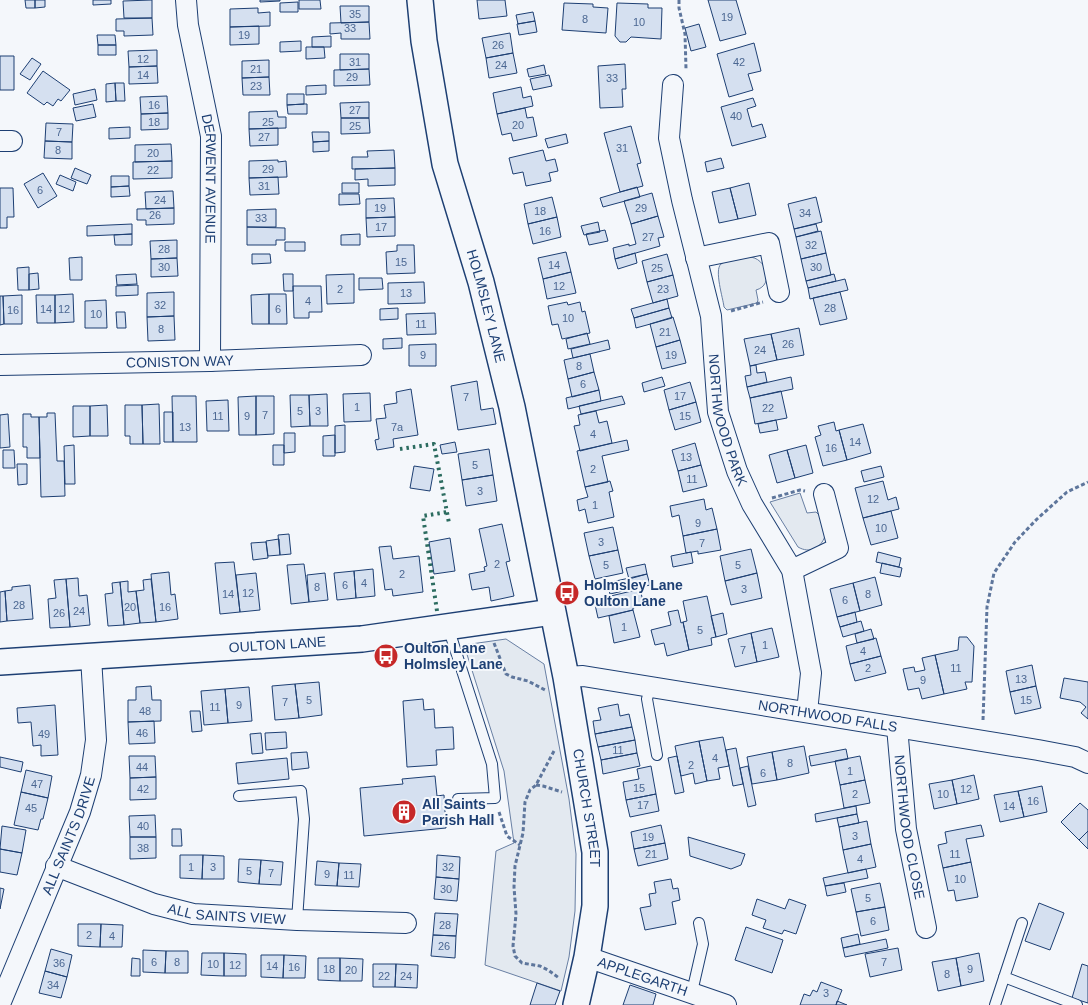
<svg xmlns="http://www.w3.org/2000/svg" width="1088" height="1005" viewBox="0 0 1088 1005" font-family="Arial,sans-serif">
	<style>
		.green { fill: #e3e9f0; stroke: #687fa3 }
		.building { fill: #d5e0f0; stroke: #1d3f73 }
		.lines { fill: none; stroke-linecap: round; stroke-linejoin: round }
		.service-casing { stroke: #1d3f73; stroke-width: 12 }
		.minor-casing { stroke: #1d3f73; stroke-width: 22 }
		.tertiary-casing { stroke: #1d3f73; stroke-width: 28 }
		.path { stroke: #5e769c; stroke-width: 3; stroke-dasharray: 4 2.5; stroke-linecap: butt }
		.service { stroke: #f4f7fb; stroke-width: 10 }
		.minor { stroke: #f4f7fb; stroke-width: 20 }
		.tertiary { stroke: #f4f7fb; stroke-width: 25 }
		.hedge { stroke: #2c6c60; stroke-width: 4; stroke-dasharray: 2.5 4; stroke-linecap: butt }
		.labels { text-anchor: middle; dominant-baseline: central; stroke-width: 4; stroke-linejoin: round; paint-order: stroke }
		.number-label { font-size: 11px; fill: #4b6792 }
		.street-label { font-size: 14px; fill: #1d3f73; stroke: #f4f7fb }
		.poi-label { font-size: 14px; font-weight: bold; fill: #1d3f73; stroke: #f4f7fb; text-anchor: start }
	</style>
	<rect width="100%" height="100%" fill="#f4f7fb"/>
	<path class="green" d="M749,257C766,257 775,285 756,290L758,300L757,303L727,310L724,307C723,298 714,270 721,264C728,259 741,259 749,257Z
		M800,493L807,513L816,512L820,516L825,536C821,548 810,554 798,547L770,502Z
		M506,639L544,664L569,799L576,854L575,911L569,957L561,991L485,965L496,851L514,843L504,771L464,645Z"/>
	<path class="building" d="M25,0H35V8H26Z
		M35,0H45V7L35,8Z
		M93,0H111V4L93,5Z
		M152,0V18H124L123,1Z
		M260,0H280V1L260,2Z
		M299,0H320L321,9H299Z
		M477,0H505L507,16L479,19Z
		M708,0H736L746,34L720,41Z
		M298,2V12H280V3Z
		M564,3L593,4V7L608,8L606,33L562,30Z
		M617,3L648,4V8H662L661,39L631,37L626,42H620L615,36Z
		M340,6H369V22L341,23Z
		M258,8V13L270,12V26L230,27V9Z
		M533,12L535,21L518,24L516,15Z
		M152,18L153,35L124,36V31H116V19Z
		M535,21L537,32L519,35L517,24Z
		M369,22L370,39H341V33L330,34V23Z
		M699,24L706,47L691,51L685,28Z
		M259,26V44L230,45V27Z
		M510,33L513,53L486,58L482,38Z
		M97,35H115L116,45H98Z
		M331,36V47H312V37Z
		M301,41V51L280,52V42Z
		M754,43L761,71L748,74L753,90L729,97L717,54Z
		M98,45H116V55H98Z
		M306,47H324L325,58L306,59Z
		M157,50V66L129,67L128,51Z
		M513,53L517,73L489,78L486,58Z
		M340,54H369V69L340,70Z
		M0,56H14V90H0Z
		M32,58L41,64L30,80L20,74Z
		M269,60V77L242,78V61Z
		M625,64L626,89H622L623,107L600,108L598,66Z
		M544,65L546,74L529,77L527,69Z
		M157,66L158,83L129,84V67Z
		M369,69L370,85L334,86V70Z
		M43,71L70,90L61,101L58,99L53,106L47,102L44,105L27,93Z
		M549,75L552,86L533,90L530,79Z
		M269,77L270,95H243L242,78Z
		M115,83H124L125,101H116Z
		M115,83L116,101L106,102V84Z
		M326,85V94L306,95V86Z
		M521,87L523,98L531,96L533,106L497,114L493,93Z
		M95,89L97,100L75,105L73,94Z
		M287,94H304V104L287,105Z
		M167,96L168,113L141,114L140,97Z
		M753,98L756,106L747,109L752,127L762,124L766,137L732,146L721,107Z
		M369,102V118H341L340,103Z
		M93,104L96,117L76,121L73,108Z
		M304,104H307V114H288L287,105Z
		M525,108L527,118L533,117L537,136L513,141L511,133L502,135L497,114Z
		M277,111L278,117H286V128L249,129V112Z
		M168,113V129L141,130V114Z
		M341,118H369L370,133L341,134Z
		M46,123L73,124L72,142L45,141Z
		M631,126L641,163L637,164L643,186L620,192L604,133Z
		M130,127V138L109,139V128Z
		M278,128V145L250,146L249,129Z
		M312,132H329V141L313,142Z
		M566,134L568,143L548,148L545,139Z
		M45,141L72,142V159L44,158Z
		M329,141V151L313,152V142Z
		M171,144L172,161L135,162V145Z
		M394,150L395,168L352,169V157H368L367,151Z
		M543,150L546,161L555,159L558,171L549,173L551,181L526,186L523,172L513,174L509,158Z
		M721,158L724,168L707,172L705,162Z
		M278,160V162L286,161L287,177L249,178V161Z
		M172,161V178L133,179V162Z
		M75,168L91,175L87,184L71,178Z
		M395,168V185L368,186V179L355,180V169Z
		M43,173L57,196L38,208L24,184Z
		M60,175L76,182L73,191L56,184Z
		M111,176H129V186L111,187Z
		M278,177L279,194L250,195L249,178Z
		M342,183H359V193H342Z
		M749,183L756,215L738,219L730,188Z
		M129,186L130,196L111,197V187Z
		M637,187L640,197L603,207L600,198Z
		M0,188H13L14,217H7V228H0Z
		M730,188L738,219L719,223L712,192Z
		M173,191L174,208L146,209L145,192Z
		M652,193L658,216L631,224L624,201Z
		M339,194H359L360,204L339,205Z
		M552,197L557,217L528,224L524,204Z
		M816,197L822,222L794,229L788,204Z
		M394,198L395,217L366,218V199Z
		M174,208V224L146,225V220H137V209Z
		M276,209V227H247V210Z
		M658,216L664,237L658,238L660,246L615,259L613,248L629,244V246L636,244L631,224Z
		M395,217V236L367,237L366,218Z
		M557,217L561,237L533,244L528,224Z
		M598,222L600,232L584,235L581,226Z
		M132,224V234L87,236V226Z
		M816,224L818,231L796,237L794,229Z
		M247,227L285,228V240H276V245H247Z
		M605,230L608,241L589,245L586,234Z
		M821,231L826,253L801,259L796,237Z
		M132,234V245H115L114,235Z
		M360,234V245H341V235Z
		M177,240V258L151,259L150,241Z
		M285,242H305V251H285Z
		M397,245H414L415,273L387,274L386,252L397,251Z
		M566,252L571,272L543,279L538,258Z
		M635,253L637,263L618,269L615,259Z
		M826,253L831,275L806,281L801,259Z
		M252,254H270L271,263L252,264Z
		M667,254L673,275L647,282L642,261Z
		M82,257V280H70L69,258Z
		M177,258L178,276L151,277V259Z
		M29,267V290H18L17,268Z
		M571,272L576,293L547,299L543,279Z
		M38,273L39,289L29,290V274Z
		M136,274L137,284L117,285L116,275Z
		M283,274H293V291H284Z
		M354,274V303L327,304L326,275Z
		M834,274L836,281L808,288L806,281Z
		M673,275L678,296L653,303L647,282Z
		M359,278H382L383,289L359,290Z
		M845,279L848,290L810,299L808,288Z
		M424,282L425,303L388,304V283Z
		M138,285V295L116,296V286Z
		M293,286H321L322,312H309V318H294Z
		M174,292V316L147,317V293Z
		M840,292L847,319L820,325L813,298Z
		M73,294L74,322L55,323V295Z
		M269,294H286L287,324H269Z
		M269,294V324H252L251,295Z
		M22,295V324H4L3,296Z
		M36,295H55V323H37Z
		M0,296H3L4,324L0,325Z
		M667,299L669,308L634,318L631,309Z
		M106,300L107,328H85V301Z
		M567,302L568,305L580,302L582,312L585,311L590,333L562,339L558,324L552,325L548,306Z
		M398,308V319L380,320V309Z
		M669,308L672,318L636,328L634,318Z
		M116,312H125L126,328H117Z
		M435,313L436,334L407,335L406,314Z
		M174,316L175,340L148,341L147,317Z
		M673,317L680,340L656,347L650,324Z
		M799,328L804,355L777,360L771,334Z
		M587,333L590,344L568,349L566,339Z
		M771,334L777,360L750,366L744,339Z
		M402,338V348L383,349V339Z
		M608,340L610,349L573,358L571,349Z
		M680,340L686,363L662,369L656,347Z
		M436,344V366H409V345Z
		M590,354L594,372L568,379L564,360Z
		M756,365L757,373L765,372L767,382L747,387L745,376L751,375L750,366Z
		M594,372L599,390L572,397L568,379Z
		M662,377L665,386L644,392L642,383Z
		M791,377L793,389L750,398L747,387Z
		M477,381L481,410L493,408L496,424L458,430L451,386Z
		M690,382L696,402L669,410L664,390Z
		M411,389L418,435L393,439L394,447L377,450L375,440L379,439L376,419L386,418L384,405L397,403L396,392Z
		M599,390L601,401L568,409L566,398Z
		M781,391L787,418L755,424L750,398Z
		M370,393L371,421L344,422L343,394Z
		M327,394L328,426H310L309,395Z
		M290,395H309L310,426L291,427Z
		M172,396H196L197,442H173Z
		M256,396V435H239L238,397Z
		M256,396H274V434L256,435Z
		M622,396L625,404L581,414L579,406Z
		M228,400L229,431H207L206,401Z
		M696,402L701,422L675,430L669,410Z
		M159,404L160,444H143L142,405Z
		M107,405L108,436H90V406Z
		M125,405H142L143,444H130V436H125Z
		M73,406H90V436L73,437Z
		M596,411L599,423L607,421L612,443L580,451L574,426L580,425L578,415Z
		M164,412H173V442H164Z
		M47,413H55L57,461H64L65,496L41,497L39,417H47Z
		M8,414L10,447L0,448V415Z
		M23,414H31V417H39L40,458H27V447H23Z
		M776,420L778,430L760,433L758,424Z
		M834,422L836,431L839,430L847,460L823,466L815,437L821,435L818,426Z
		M863,424L871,453L847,460L839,430Z
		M345,425V452L335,453V426Z
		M284,433H295V452L284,453Z
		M335,435V456H323V436Z
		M627,440L629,450L602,456L608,482L585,487L577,451Z
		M455,442L457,452L442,454L440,445Z
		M695,443L701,465L678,471L672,450Z
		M74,445L75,484H65L64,446Z
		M273,445H284V465H273Z
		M806,445L813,473L795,478L787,450Z
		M489,449L493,475L462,480L458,454Z
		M3,450H14L15,468H3Z
		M787,450L795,478L777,483L769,455Z
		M17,464H27V484L18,485Z
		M701,465L707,486L683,492L678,471Z
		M414,466L434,469L430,491L410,488Z
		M881,466L884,477L864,482L861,471Z
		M493,475L497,501L466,506L462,480Z
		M610,481L613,491L609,492L614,517L588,523L585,509L579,511L577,500L588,497L585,487Z
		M883,481L888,500L896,497L899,509L863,518L855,488Z
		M704,499L706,510L712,508L717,529L683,536L679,515L672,517L670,506Z
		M891,511L898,538L871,545L863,518Z
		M502,524L510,561L506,562L514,596L491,601L489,587L472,590L469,574L485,571L484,567L487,566L479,529Z
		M613,527L618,550L589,556L584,533Z
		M717,529L721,550L698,554V551L686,553L683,536Z
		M289,534L291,554L280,555L278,535Z
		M450,538L455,571L434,574L429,542Z
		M279,539L280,555L268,556L266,541Z
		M266,542L268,558L253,560L251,543Z
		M391,546L393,559L419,556L423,592L393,596L392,589L385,590L379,547Z
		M751,549L757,573L725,581L720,556Z
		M618,550L623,573L595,579L589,556Z
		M691,552L693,563L673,567L671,556Z
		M878,552L901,558L899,567L876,562Z
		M234,562L240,612L220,614L215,563Z
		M882,563L902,568L900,577L880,573Z
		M304,564L309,602L291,604L287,565Z
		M645,564L647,574L629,579L626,568Z
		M373,569L375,596L356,598L354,571Z
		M354,571L356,598L337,600L334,573Z
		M169,572L171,595L175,594L178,619L156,622L151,574Z
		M256,573L260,610L240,612L236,575Z
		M325,573L328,600L309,602L307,575Z
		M757,573L762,598L731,605L725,581Z
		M647,574L650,585L610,594L607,583Z
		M875,577L882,605L860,611L853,583Z
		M78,578L79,596L87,595L90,625L70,627L66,579Z
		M66,579L70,627L50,628L48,599L56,598L54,580Z
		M151,579L156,622L140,623L136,591L144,590L143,580Z
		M128,581V592L136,591L140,623L124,625L120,582Z
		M120,582L124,625L108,626L105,594L113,593L112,583Z
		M853,583L860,611L837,617L830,589Z
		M30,585L33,619L7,621L5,591L12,590V587Z
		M640,589L644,605L633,608V610L598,618L594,600Z
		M5,591L7,621L0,622V592Z
		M707,596L716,637L711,638L712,645L689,650L683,622L687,621L683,601Z
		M633,610L640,637L614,643L609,616Z
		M678,610L681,623L683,622L689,650L667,656L664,643L655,645L651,630L671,625L668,612Z
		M855,612L857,622L840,627L837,617Z
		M723,613L727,634L716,637L711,616Z
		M861,621L864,631L843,637L840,627Z
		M772,628L779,657L757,662L751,633Z
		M871,629L874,639L857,643L855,634Z
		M751,633L757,662L735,667L728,639Z
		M959,637H967L974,646L972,682H965L967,689L944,694L935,655L958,650Z
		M876,638L881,656L850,664L846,646Z
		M935,655L944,694L922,699L919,688L908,690L903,669L914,667L915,672L925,670L922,658Z
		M881,656L886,673L855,681L850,664Z
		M1032,665L1036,686L1010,692L1006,671Z
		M1064,678L1088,682V719L1081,713L1086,707L1080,702L1060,698Z
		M319,682L322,715L299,718L295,684Z
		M295,684L299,718L275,720L272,686Z
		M151,686L152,700H161V721L128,722V700H136V687Z
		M1036,686L1041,708L1015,714L1010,692Z
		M249,687L252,721L228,723L225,689Z
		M225,689L228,723L204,725L201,691Z
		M423,699L424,710L434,709L435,728L453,727L454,749L436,750L437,765L407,767L403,701Z
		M618,704L620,716L629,714L632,727L595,734L593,721L601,720L598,708Z
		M55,705L58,755L41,756V745L33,746L31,722L18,723L17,708Z
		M190,711H200L202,731L192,732Z
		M154,721L155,743L129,744L128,722Z
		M632,727L635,740L598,747L595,734Z
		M286,732L287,748L266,750L265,733Z
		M261,733L263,753L252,754L250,734Z
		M723,737L729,766L718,768L720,779L707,781L699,741Z
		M635,740L637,753L601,760L598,747Z
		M699,741L707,781L695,784L693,773L681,776L675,746Z
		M804,746L809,773L777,780L772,752Z
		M736,748L743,784L733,786L726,750Z
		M846,749L848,759L811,766L809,756Z
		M307,752L309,768L292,770L291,753Z
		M772,752L777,780L752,784L747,757Z
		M637,753L640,766L603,774L601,760Z
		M129,756H155L156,777L130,778Z
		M677,756L684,792L675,794L668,758Z
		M860,756L865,780L840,785L835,761Z
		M0,757L23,762L21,772L0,767Z
		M287,758L289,779L238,784L236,763Z
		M651,766L656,794L626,800L623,782L639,779L637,769Z
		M748,766L756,805L748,807L740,768Z
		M26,770L52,776L48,798L21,792Z
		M974,775L979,799L957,804L952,780Z
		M435,776L437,796L444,795L446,828L364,836L360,788L403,784L402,779Z
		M156,777V799L130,800V778Z
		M865,780L870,803L844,808L840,785Z
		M952,780L957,804L934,809L929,784Z
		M1042,786L1047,812L1024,817L1018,791Z
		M1018,791L1024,817L1000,822L994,795Z
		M21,792L48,798L43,819H41L38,830L14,825Z
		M656,794L659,811L630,817L626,800Z
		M1080,803L1088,810V831L1079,840L1061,822Z
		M856,806L857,814L816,822L815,814Z
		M857,814L859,823L839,827L837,818Z
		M155,815L156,837H130L129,816Z
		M867,821L871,844L843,850L839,827Z
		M661,825L665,843L634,849L631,832Z
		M981,825L984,836L966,839L971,862L943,868L938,845L947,843L945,832Z
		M2,826L26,830L22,853L0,849Z
		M172,829H181L182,846H172Z
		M1088,831V849L1079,840Z
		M130,837H156V858L130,859Z
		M688,837L745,854L741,865L731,869L690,856Z
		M665,843L668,859L638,866L634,849Z
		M871,844L876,867L848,873L843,850Z
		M0,849L22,853L17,875L0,872Z
		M180,855H203L202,879L180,878Z
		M203,855L224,856V879H202Z
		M437,855L460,857L459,879L436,877Z
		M239,859L261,860L259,884L238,882Z
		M261,860L283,862L281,885L259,884Z
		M317,861L339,863L337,886L315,885Z
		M971,862L978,897L956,901L954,890L948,891L943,868Z
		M339,863L361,864L359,887L337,886Z
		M866,869L868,878L825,886L823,878Z
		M436,877L459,879L457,901L434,899Z
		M671,879L673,889L678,888L680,900L672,902L676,924L645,930L640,908L651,906L649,894L656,893L654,882Z
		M844,883L846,892L827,896L825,886Z
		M880,883L885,907L856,912L851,889Z
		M0,888L4,889L0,909Z
		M757,899L785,909L789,899L806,905L796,934L784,930L782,934L763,928L766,920L752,915Z
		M1039,903L1064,913L1050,950L1025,941Z
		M885,907L889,930L861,936L856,912Z
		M435,913L458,914L456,936L433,935Z
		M78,924H101L100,947L78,946Z
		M101,924L123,925L122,947H100Z
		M746,927L783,940L772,973L735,960Z
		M858,934L860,944L843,948L841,938Z
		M433,935L456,936L455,958L431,956Z
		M886,939L888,948L845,957L843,948Z
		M898,948L902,970L870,977L865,954Z
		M51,949L72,955L67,977L45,971Z
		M143,950L166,951L165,973L143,972Z
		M166,951H188V973H165Z
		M202,953H224V976L201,975Z
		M224,953L246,954V976H224Z
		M979,953L984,981L961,986L956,958Z
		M261,955H284L283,978L261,977Z
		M284,955L306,956L305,978H283Z
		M132,958L140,959V976H131Z
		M318,958H340V981L318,980Z
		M340,958L363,959L362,981H340Z
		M956,958L961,986L938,991L932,962Z
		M373,964H396L395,987H373Z
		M396,964L418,965L417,988L395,987Z
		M1082,964L1088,966V1003L1072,998Z
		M45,971L67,977L61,998L39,993Z
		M821,982L842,990L836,1005H800L804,994L810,996L813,990L817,992Z
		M537,983L560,991L555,1005H530Z
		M630,985L656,994L653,1005H623Z
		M837,1001L847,1005H836Z"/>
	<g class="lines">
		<defs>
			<path id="service" d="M448,627L492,764L495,798L458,799
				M650,687L647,699L657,755
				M239,796L301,791L304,819L297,920
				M1004,977L1077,1005
				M692,992L703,944L699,923
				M995,1005L1022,923"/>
			<g id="minor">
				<path id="s1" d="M186,0L188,25L211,136L210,361"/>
				<path id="s2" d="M673,85L669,138L682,200L711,316L718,412L737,471L752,504L792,570L811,673L807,712"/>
				<path d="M0,141H12"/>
				<path d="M696,258L769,243L779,292"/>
				<path id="s3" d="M0,365L210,361L361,355"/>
				<path d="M792,570L838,548L824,494"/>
				<path id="s4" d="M566,677L583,676L1038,750L1075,757L1088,763"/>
				<path id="s5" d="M897,727L906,829L926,928"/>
				<path id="s6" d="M56,866L154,904L193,914L297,920L406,923"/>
				<path id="s7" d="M587,957L726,1005"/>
				<path id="s8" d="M0,1004L80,812L91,775L96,740L91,657"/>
			</g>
			<g id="tertiary">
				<path id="s9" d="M420,0L424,41L445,164L481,282L512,407L566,677L595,852V906L587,957L576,1005"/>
				<path id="s10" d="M0,662L362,639L552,612"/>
			</g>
		</defs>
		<use href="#service" class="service-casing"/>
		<use href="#minor" class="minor-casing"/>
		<use href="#tertiary" class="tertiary-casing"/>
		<path class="path" d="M679,0V8L685,34L686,69
			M731,311L763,302
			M772,498L800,490L805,491
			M494,643L506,674L512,677L528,681L545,690
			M983,720L987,607L994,573L1015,542L1037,519L1067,492L1088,482
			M554,751L536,785L530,790L525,802L523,833L515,866L514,887L516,914L513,946L515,956L522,963L540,966L548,970L559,978
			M536,785L543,786L562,792
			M499,812L507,836L520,845"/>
		<use href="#service" class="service"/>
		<use href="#minor" class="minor"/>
		<use href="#tertiary" class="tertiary"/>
		<path class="hedge" d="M400,449L434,444L449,523
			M437,611L423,516L447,512"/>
	</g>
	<defs>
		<symbol id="bus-disc" viewBox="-11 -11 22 22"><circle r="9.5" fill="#c62828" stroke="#f4f7fb"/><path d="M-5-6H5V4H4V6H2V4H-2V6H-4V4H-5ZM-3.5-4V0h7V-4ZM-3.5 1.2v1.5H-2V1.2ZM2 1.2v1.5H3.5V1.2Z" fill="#fff"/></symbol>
		<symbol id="building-disc" viewBox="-11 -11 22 22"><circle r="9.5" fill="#c62828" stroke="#f4f7fb"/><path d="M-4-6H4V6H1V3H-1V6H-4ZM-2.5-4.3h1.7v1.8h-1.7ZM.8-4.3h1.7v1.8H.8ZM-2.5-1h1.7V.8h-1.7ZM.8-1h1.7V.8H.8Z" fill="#fff"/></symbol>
	</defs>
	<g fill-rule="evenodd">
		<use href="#bus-disc" x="553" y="579" width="28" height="28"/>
		<use href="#bus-disc" x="372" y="642" width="28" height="28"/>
		<use href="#building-disc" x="390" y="798" width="28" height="28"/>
	</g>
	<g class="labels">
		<g class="number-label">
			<text x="355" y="14">35</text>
			<text x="727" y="17">19</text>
			<text x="585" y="19">8</text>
			<text x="639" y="22">10</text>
			<text x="350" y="28">33</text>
			<text x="244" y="35">19</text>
			<text x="498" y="45">26</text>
			<text x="143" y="59">12</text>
			<text x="355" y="62">31</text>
			<text x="739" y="62">42</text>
			<text x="501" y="65">24</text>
			<text x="256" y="69">21</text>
			<text x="143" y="75">14</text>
			<text x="352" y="77">29</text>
			<text x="612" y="78">33</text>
			<text x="256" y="86">23</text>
			<text x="154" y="105">16</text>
			<text x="355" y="110">27</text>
			<text x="736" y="116">40</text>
			<text x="154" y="122">18</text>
			<text x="268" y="122">25</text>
			<text x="518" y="125">20</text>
			<text x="355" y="126">25</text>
			<text x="59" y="132">7</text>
			<text x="264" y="137">27</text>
			<text x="622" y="148">31</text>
			<text x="58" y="150">8</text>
			<text x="153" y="153">20</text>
			<text x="268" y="169">29</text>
			<text x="153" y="170">22</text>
			<text x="264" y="186">31</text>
			<text x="40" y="190">6</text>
			<text x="160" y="200">24</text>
			<text x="380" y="208">19</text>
			<text x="641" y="208">29</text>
			<text x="540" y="211">18</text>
			<text x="805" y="213">34</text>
			<text x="155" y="215">26</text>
			<text x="261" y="218">33</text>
			<text x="381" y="227">17</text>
			<text x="545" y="231">16</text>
			<text x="648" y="237">27</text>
			<text x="811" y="245">32</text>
			<text x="164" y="249">28</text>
			<text x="401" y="262">15</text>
			<text x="554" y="265">14</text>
			<text x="164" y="267">30</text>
			<text x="816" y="267">30</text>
			<text x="657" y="268">25</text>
			<text x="559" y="286">12</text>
			<text x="340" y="289">2</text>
			<text x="663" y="289">23</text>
			<text x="406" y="293">13</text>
			<text x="308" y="301">4</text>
			<text x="160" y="305">32</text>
			<text x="830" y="308">28</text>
			<text x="46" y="309">14</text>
			<text x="64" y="309">12</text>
			<text x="278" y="309">6</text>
			<text x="13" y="310">16</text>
			<text x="96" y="314">10</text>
			<text x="568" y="318">10</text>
			<text x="421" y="324">11</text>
			<text x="161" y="329">8</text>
			<text x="665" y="332">21</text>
			<text x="788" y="344">26</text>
			<text x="760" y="350">24</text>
			<text x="423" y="355">9</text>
			<text x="671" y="355">19</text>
			<text x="579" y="366">8</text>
			<text x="583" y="384">6</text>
			<text x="680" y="396">17</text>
			<text x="466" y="397">7</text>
			<text x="357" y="407">1</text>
			<text x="768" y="408">22</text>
			<text x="300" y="411">5</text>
			<text x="318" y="411">3</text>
			<text x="265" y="415">7</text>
			<text x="218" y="416">11</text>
			<text x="247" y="416">9</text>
			<text x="685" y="416">15</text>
			<text x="185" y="427">13</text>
			<text x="397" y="427">7a</text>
			<text x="593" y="434">4</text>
			<text x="855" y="442">14</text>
			<text x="831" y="448">16</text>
			<text x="686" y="457">13</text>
			<text x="475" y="465">5</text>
			<text x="593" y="469">2</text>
			<text x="692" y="479">11</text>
			<text x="480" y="491">3</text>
			<text x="873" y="499">12</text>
			<text x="595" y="505">1</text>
			<text x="698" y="523">9</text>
			<text x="881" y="528">10</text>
			<text x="601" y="542">3</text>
			<text x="702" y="543">7</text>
			<text x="497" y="564">2</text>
			<text x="606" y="565">5</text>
			<text x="738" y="565">5</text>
			<text x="402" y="574">2</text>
			<text x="364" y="583">4</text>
			<text x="345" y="585">6</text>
			<text x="317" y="587">8</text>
			<text x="744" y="589">3</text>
			<text x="248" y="593">12</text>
			<text x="228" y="594">14</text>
			<text x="868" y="594">8</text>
			<text x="845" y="600">6</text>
			<text x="19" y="605">28</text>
			<text x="130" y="607">20</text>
			<text x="165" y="607">16</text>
			<text x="79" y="611">24</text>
			<text x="59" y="613">26</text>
			<text x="624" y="627">1</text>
			<text x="700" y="630">5</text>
			<text x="765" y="645">1</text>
			<text x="743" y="650">7</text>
			<text x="863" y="651">4</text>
			<text x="868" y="668">2</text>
			<text x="956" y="668">11</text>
			<text x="1021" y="679">13</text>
			<text x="923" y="680">9</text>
			<text x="309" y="700">5</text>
			<text x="1026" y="700">15</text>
			<text x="285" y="702">7</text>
			<text x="239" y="705">9</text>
			<text x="215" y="707">11</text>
			<text x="145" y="711">48</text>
			<text x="142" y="733">46</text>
			<text x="44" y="734">49</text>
			<text x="618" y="750">11</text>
			<text x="715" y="758">4</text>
			<text x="790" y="763">8</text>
			<text x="691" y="765">2</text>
			<text x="142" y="767">44</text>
			<text x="850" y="771">1</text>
			<text x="763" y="773">6</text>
			<text x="37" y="784">47</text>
			<text x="639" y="788">15</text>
			<text x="143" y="789">42</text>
			<text x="966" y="789">12</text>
			<text x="855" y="794">2</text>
			<text x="943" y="794">10</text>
			<text x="1033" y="801">16</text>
			<text x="643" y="805">17</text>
			<text x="1009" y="806">14</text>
			<text x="31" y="808">45</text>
			<text x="143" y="826">40</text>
			<text x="855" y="836">3</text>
			<text x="648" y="837">19</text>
			<text x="143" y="848">38</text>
			<text x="651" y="854">21</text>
			<text x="955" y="854">11</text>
			<text x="860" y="859">4</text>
			<text x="191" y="867">1</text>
			<text x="213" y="867">3</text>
			<text x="448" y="867">32</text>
			<text x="249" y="871">5</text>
			<text x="271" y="873">7</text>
			<text x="327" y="874">9</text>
			<text x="349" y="875">11</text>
			<text x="960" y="879">10</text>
			<text x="446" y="889">30</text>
			<text x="868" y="898">5</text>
			<text x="873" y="921">6</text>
			<text x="445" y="925">28</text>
			<text x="89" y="935">2</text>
			<text x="112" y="936">4</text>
			<text x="444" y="946">26</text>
			<text x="154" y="962">6</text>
			<text x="177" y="962">8</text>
			<text x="884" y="962">7</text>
			<text x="59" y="963">36</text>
			<text x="213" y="964">10</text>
			<text x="235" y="965">12</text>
			<text x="272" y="966">14</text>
			<text x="294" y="967">16</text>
			<text x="329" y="969">18</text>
			<text x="970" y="969">9</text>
			<text x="351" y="970">20</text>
			<text x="947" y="974">8</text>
			<text x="384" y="976">22</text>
			<text x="406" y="976">24</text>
			<text x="53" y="985">34</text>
			<text x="826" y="993">3</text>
		</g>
		<g class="street-label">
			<text stroke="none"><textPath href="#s1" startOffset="181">DERWENT AVENUE</textPath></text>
			<text stroke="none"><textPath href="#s9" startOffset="314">HOLMSLEY LANE</textPath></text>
			<text stroke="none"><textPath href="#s3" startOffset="180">CONISTON WAY</textPath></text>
			<text stroke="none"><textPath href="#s2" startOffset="342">NORTHWOOD PARK</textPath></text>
			<text stroke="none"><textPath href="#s10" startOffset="278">OULTON LANE</textPath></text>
			<text stroke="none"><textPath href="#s4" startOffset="265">NORTHWOOD FALLS</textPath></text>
			<text stroke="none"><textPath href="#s9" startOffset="826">CHURCH STREET</textPath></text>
			<text stroke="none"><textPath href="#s5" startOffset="101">NORTHWOOD CLOSE</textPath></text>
			<text stroke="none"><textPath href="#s8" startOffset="182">ALL SAINTS DRIVE</textPath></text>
			<text stroke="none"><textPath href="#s6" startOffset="179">ALL SAINTS VIEW</textPath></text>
			<text stroke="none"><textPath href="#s7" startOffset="59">APPLEGARTH</textPath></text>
		</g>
		<g class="poi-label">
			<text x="584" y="585">Holmsley Lane<tspan x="584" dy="16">Oulton Lane</tspan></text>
			<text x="404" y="648">Oulton Lane<tspan x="404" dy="16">Holmsley Lane</tspan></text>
			<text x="422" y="804">All Saints<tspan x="422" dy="16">Parish Hall</tspan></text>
		</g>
	</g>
</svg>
